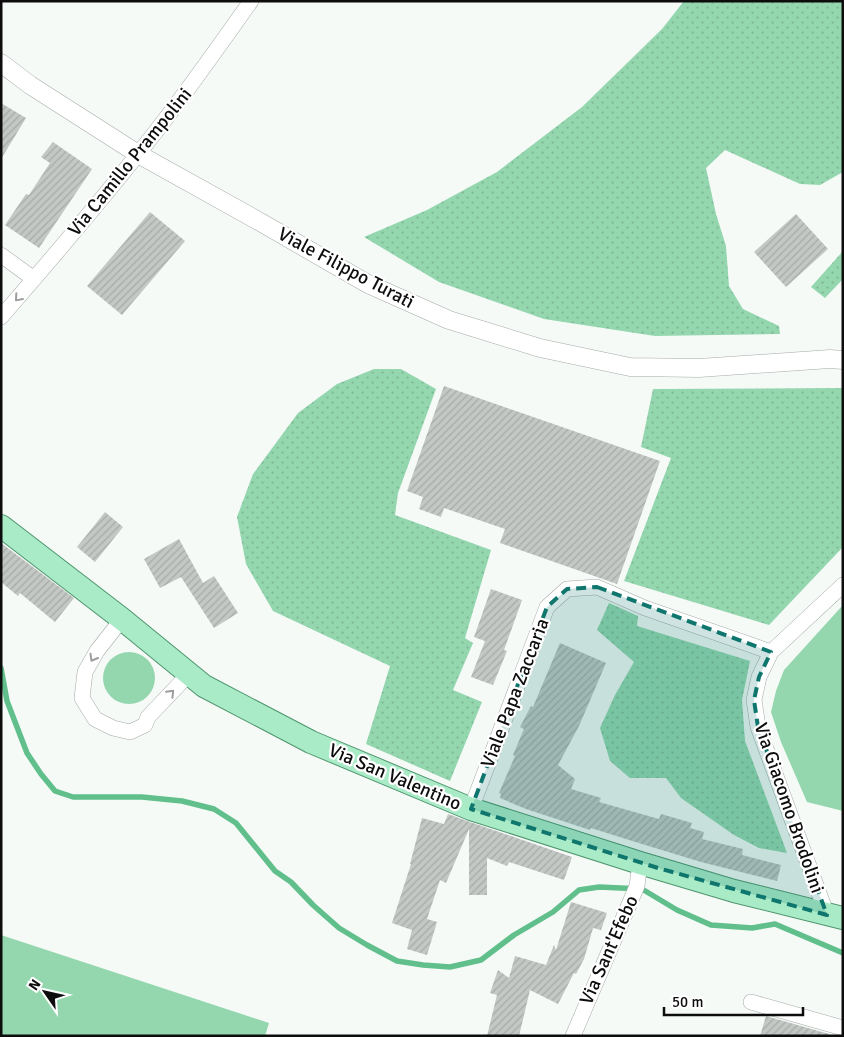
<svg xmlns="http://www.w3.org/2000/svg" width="844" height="1037" viewBox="0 0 844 1037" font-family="Signika,sans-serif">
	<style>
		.green { fill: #94d7af }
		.park { fill: url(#park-dots) }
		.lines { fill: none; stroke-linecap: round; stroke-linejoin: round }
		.stream { stroke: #60bf8b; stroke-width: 5.5 }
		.building { fill: url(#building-hatch) }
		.minor-casing { stroke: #a6aaa8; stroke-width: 16 }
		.tertiary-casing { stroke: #a6aaa8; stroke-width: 19 }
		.primary-casing { stroke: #4e956e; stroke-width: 24 }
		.minor { stroke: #fff; stroke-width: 15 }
		.tertiary { stroke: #fff; stroke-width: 18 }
		.primary { stroke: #aaebc7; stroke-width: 22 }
		.oneway { stroke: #9e9e9e }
		.marked { fill: #0f766e; fill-opacity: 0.2; stroke: #0f766e; stroke-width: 4; stroke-dasharray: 10 6; stroke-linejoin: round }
		.labels { text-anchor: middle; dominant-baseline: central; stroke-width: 4.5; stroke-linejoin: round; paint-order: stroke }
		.street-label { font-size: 19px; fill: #0c0d0c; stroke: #fff }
	</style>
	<defs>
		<pattern id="park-dots" width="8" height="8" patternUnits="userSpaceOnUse" patternTransform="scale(1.25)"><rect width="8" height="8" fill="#94d7af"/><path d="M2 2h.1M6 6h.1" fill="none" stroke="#7eb795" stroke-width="1.8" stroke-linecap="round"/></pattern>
		<pattern id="building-hatch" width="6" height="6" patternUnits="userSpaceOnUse" patternTransform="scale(1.25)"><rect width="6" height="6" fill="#c4c8c5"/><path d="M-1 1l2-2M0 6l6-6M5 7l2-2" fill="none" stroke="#a7aba8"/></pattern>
	</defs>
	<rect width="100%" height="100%" fill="#f5faf7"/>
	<path class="green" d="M843,605V811L807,802L781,742L771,712L776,691L784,670Z
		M103 678a26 26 0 1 1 52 0a26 26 0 1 1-52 0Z
		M1,935L269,1023L265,1036H1Z"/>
	<path class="park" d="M684,1H843V172L820,185L800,184L725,150L706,168L716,214L726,246L729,286L743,309L779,326L780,334L655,336L544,319L439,282L364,237L427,210L497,172L582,107L662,29Z
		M843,251V279L825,298L811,287Z
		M374,369H401L436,389L398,493L395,515L491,550L465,638L473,643L453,690L482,702L450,781L366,744L390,666L273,611L246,564L237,517L253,474L298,413L337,384Z
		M843,388V547L769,625L624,581L671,458L641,447L653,389Z
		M609,603L638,616L637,626L750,661L742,700L745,741L787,853L759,848L734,835L681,798L666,778H630L610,761L600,728L615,695L634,662L597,630Z"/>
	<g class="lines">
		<path class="stream" d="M1,668L7,701L27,753L41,774L55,791L73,797H142L182,801L214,809L236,823L275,871L291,882L313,905L339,928L367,945L397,961L423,965L450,967L481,960L514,935L553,912L579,890L599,887L642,889L677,910L711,925L752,928L775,924L843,953"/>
	</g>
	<path class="building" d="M1,103L26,118L1,159Z
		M53,142L92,169L39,248L5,225L26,194L29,195L50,163L41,157Z
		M150,212L185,241L122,315L87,286Z
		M796,214L828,249L786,287L754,252Z
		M444,386L660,461L617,584L500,543L505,529L444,508L441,517L419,509L423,497L407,491Z
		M105,512L123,527L95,562L77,547Z
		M179,539L203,583L214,576L238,613L214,628L181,577L160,588L144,559Z
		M1,543L74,598L55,622L20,593L18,596L1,582Z
		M491,589L522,600L504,650L507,651L493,685L471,677L485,641L474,637Z
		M560,643L606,663L579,726L558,765L575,779L571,789L601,798L599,802L659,819L661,814L692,823L690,828L704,832L702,839L743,849L742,855L781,865L777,881L701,862L629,840L591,828L590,830L526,809L500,798L501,794L499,793L515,756L513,755L524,729L520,727L531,706L533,707Z
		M448,814L467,821L572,857L564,880L509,862L507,866L487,858V895H469V829L446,883L440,880L427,919L437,922L427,955L407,949L412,930L392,923L411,864H410L422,818L444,824Z
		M571,902L607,913L601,930L593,928L584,959L576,974L574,973L558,1004L530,990L519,1036H487L497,995L490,993L498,970L509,978L515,956L546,965L554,945L556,950Z
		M766,1016L829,1034V1036H760Z"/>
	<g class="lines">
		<defs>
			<path id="minor" d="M1,255L34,279
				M1,317C48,263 94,209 138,154C178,105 214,53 251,1
				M122,619L97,651L85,672L82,698L95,719L113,728L130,732L145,725L148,717L189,674
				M471,809L547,607L567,589L597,587L645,608L771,652
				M827,915L758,727L754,700L759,677L771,652L843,585
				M751,1002L843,1028
				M573,1036L637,886L640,863"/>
			<path id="tertiary" d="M1,63L30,85L138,154L262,223L368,284L449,320L540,348L630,367L699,368L830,359L843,360"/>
			<path id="primary" d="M1,526L122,619L204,686L311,742L471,809L640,863L734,891L843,918"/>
		</defs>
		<use href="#minor" class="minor-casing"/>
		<use href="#tertiary" class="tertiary-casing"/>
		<use href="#primary" class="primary-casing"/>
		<use href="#minor" class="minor"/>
		<use href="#tertiary" class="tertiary"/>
		<use href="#primary" class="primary"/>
	</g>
	<defs><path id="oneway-chevron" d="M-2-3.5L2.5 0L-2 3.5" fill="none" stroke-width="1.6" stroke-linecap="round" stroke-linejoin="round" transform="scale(1.25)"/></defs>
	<g class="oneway">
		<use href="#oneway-chevron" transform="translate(18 298) rotate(131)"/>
		<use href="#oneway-chevron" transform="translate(93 658) rotate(120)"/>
		<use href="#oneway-chevron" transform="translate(171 693) rotate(-46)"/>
	</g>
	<path class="marked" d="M597,587L771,652L759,677L754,700L758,727L827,915L658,868L471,809L547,607L567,589Z"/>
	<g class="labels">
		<g class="street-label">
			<text transform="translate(130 162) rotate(-51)">Via Camillo Prampolini</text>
			<text transform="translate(346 268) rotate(28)">Viale Filippo Turati</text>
			<text transform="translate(515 693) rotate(-69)">Viale Papa Zaccaria</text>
			<text transform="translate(395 777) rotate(23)">Via San Valentino</text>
			<text transform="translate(789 808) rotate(71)">Via Giacomo Brodolini</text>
			<text transform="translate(609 950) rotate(-66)">Via Sant'Efebo</text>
		</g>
	</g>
	<rect width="844" height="1037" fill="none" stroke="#0c0d0c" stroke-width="5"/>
	<g transform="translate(45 992) rotate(304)" stroke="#ffffff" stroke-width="4" paint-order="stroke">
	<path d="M0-4L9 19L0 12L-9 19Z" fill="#0c0d0c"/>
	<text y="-8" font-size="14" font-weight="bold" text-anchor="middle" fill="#0c0d0c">N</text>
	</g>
	<path d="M664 1007v8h139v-8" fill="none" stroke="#0c0d0c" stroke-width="2.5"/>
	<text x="672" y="1007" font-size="15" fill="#0c0d0c" stroke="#ffffff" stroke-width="4" paint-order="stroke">50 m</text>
</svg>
